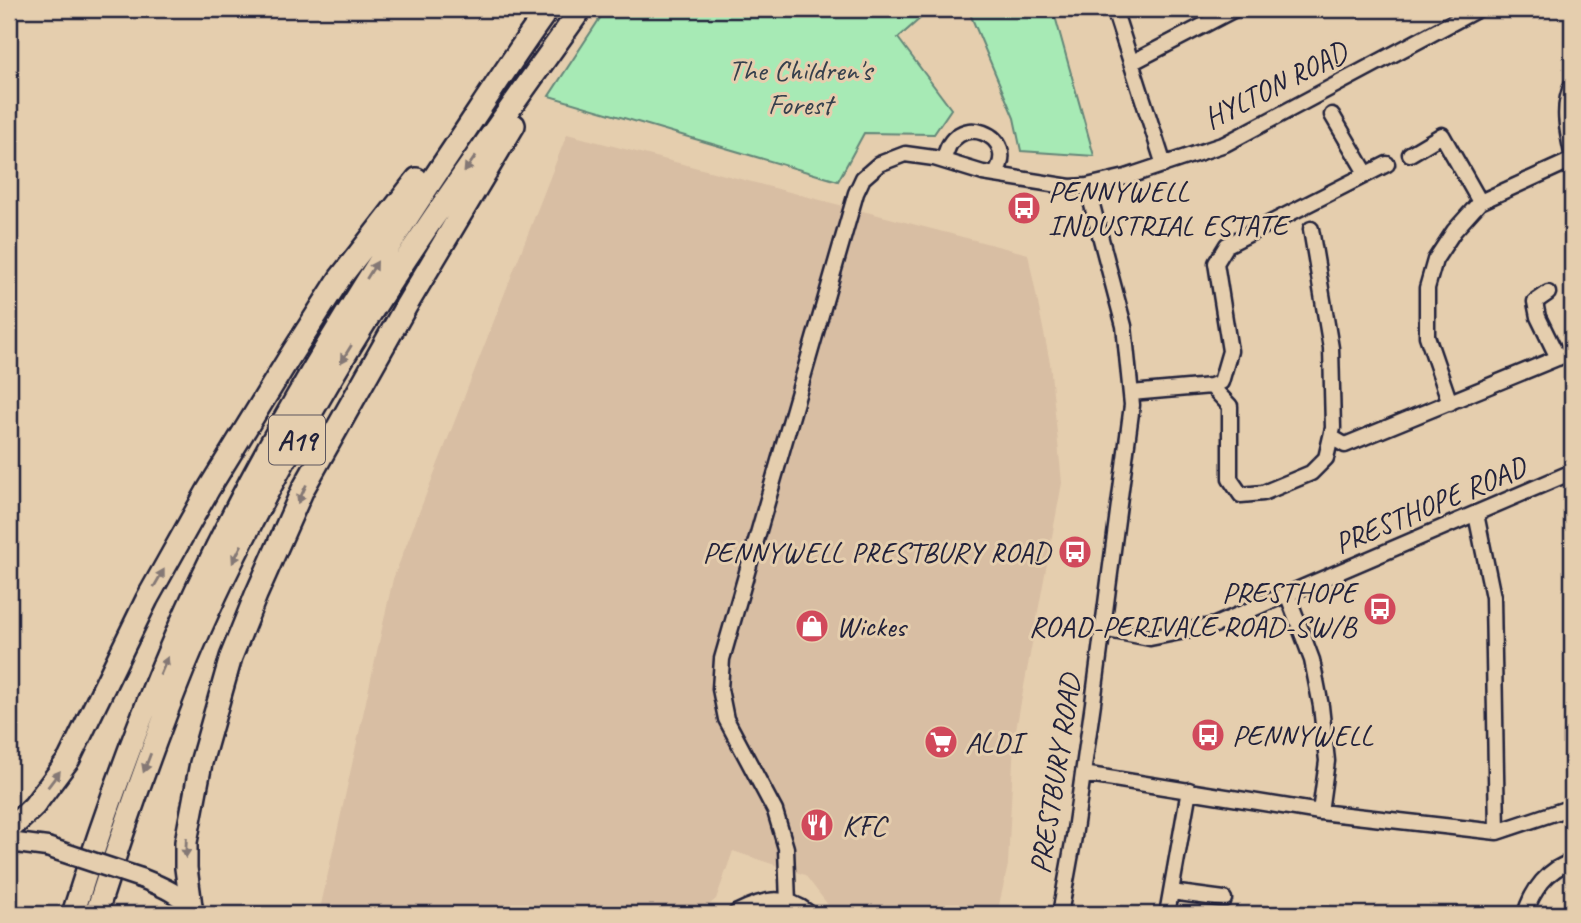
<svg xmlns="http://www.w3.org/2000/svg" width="1581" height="923" viewBox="0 0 1581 923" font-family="Caveat,sans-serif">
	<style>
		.built { fill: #d8bea3 }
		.green { fill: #a7eab5; stroke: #648678; stroke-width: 2 }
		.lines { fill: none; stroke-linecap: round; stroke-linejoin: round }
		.minor-casing { stroke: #22223b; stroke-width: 19 }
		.major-casing { stroke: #22223b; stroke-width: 23 }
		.highway-casing { stroke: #22223b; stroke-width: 26 }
		.minor { stroke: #e5ceae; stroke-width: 14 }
		.major { stroke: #e5ceae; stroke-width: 18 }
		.highway { stroke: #e5ceae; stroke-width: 21 }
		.major-bridge-casing { stroke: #22223b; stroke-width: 23; stroke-linecap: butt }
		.major-bridge { stroke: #e5ceae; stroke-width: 18 }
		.oneway { fill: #847874 }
		.labels { text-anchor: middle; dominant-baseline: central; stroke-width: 6; stroke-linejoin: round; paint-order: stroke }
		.shield { fill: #e5ceae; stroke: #5c565e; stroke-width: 2 }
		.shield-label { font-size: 28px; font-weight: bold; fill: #22223b }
		.park-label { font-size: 30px; fill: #36404d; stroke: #e5ceae }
		.street-label { font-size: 30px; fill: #22223b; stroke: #e5ceae }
		.poi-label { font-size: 30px; fill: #22223b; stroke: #e5ceae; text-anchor: start }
	</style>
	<rect width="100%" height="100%" fill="#e5ceae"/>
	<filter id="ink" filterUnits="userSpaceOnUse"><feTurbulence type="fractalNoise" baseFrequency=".0143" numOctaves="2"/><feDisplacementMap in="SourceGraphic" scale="14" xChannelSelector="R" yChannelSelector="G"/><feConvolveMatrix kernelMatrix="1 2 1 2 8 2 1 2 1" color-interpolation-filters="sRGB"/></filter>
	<g filter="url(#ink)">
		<path class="built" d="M567,134L1028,254L1050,363L1062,483L1014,740L1008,865L997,914H835L805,875L733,851L716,899L698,914H319L393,579Z"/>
		<path class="green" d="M606,9H931L898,38L951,109L934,134L864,133L838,181L549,96Z
			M968,9H1053L1094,156L1021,151L1014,118Z"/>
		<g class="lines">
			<defs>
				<path id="minor" d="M1114,9L1164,165
					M1133,62L1235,9
					M1572,85C1562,107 1567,130 1572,153
					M1332,115L1366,173
					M1410,154L1442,135L1480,202
					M944,161C952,106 1024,136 994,175
					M1548,293L1535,302L1538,317L1558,358
					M1211,386L1230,406V479L1241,495L1263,493L1311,473L1326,458L1333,428L1331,348L1311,229
					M1131,393L1211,386L1221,382L1230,351L1216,263L1227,245L1387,164
					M1450,403L1427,336V288L1435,260L1454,231L1480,202L1572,160
					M1331,437L1345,445L1572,352
					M1476,514L1493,597L1497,832
					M1288,596L1312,660L1321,706L1327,761L1320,812
					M1103,629L1150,638L1215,625L1572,472
					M1083,774L1320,812L1497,832L1563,810L1572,809
					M1171,892L1224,899
					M788,904L786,848L775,811L726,719L720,689L722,659L856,193L863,178L879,164L905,154L934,158L983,173L1070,187L1087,186L1126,177L1225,144L1478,9
					M1060,914L1074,837L1093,703L1132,405L1124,326L1087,186
					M1167,914L1189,790
					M1525,914C1532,891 1548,868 1572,862"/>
				<path id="major" d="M9,842L47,847
					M141,878C161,886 183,895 196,913
					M738,914C762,902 783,895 807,914"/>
				<path id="highway" d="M9,830L34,806L69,759L147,599L208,490L289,358L340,278L417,179
					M191,906L186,868V842L201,763L231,657L256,595L303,489L406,306L514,125
					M73,914C108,803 148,693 197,588C266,440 351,302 441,167C477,114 511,60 548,9
					M96,914C123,830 152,747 185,665C226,566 278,469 332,377C407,249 495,130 581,9"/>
			</defs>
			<use href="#minor" class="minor-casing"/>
			<use href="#major" class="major-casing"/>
			<use href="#highway" class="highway-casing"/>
			<use href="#minor" class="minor"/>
			<use href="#major" class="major"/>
			<use href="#highway" class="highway"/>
			<defs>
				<path id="major-bridge" d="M47,847L141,878"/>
			</defs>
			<use href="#major-bridge" class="major-bridge-casing"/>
			<use href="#major-bridge" class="major-bridge"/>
		</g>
		<defs><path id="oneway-solid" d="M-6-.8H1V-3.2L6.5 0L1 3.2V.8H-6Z" transform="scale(1.75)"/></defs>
		<g class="oneway">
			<use href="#oneway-solid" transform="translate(470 164) rotate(125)"/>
			<use href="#oneway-solid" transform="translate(372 270) rotate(-58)"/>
			<use href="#oneway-solid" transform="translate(346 354) rotate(122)"/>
			<use href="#oneway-solid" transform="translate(302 494) rotate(115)"/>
			<use href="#oneway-solid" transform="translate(237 554) rotate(117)"/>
			<use href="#oneway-solid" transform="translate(159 578) rotate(-60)"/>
			<use href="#oneway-solid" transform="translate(164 666) rotate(-67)"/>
			<use href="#oneway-solid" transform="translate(147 763) rotate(111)"/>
			<use href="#oneway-solid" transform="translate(54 779) rotate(-53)"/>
			<use href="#oneway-solid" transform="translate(186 848) rotate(92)"/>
		</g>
	</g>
	<defs>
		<symbol id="bus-disc" viewBox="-11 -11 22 22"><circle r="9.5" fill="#d1495b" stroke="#e5ceae"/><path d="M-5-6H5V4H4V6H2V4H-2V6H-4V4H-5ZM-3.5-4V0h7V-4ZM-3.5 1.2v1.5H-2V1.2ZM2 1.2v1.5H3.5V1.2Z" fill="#fff"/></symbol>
		<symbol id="shop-disc" viewBox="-11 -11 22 22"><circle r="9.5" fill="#d1495b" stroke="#e5ceae"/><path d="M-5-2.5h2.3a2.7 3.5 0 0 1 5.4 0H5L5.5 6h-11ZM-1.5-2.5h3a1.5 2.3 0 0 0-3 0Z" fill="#fff"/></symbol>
		<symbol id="supermarket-disc" viewBox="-11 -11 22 22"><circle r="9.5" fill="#d1495b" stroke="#e5ceae"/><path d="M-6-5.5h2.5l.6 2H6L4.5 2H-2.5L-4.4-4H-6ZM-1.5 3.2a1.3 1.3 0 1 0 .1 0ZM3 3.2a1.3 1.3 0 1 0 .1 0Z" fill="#fff"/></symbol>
		<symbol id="restaurant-disc" viewBox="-11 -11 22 22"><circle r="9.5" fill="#d1495b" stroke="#e5ceae"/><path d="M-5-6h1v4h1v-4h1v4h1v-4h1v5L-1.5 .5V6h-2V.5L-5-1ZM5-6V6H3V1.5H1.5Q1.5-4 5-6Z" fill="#fff"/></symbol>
	</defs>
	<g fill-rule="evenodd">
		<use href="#bus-disc" x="1005" y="189" width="38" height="38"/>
		<use href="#bus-disc" x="1056" y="533" width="38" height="38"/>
		<use href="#bus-disc" x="1361" y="590" width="38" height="38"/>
		<use href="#shop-disc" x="793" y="607" width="38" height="38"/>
		<use href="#bus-disc" x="1189" y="716" width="38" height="38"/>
		<use href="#supermarket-disc" x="922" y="723" width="38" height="38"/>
		<use href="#restaurant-disc" x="798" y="806" width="38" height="38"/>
	</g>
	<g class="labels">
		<rect class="shield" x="269" y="415.5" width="56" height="49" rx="5"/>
		<g class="shield-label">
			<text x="297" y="440">A19</text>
		</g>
		<g class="park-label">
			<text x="800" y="70">The Children's<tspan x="800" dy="34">Forest</tspan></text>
		</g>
		<g class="street-label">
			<text transform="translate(1275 85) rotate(-27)">HYLTON ROAD</text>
			<text transform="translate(1430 505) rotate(-23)">PRESTHOPE ROAD</text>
			<text transform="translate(1055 774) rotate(-81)">PRESTBURY ROAD</text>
		</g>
		<g class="poi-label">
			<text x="1048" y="191">PENNYWELL<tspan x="1048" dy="34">INDUSTRIAL ESTATE</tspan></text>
			<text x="1050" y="552" text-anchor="end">PENNYWELL PRESTBURY ROAD</text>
			<text x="1356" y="592" text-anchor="end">PRESTHOPE<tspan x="1356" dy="34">ROAD-PERIVALE ROAD-SW/B</tspan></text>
			<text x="836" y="626">Wickes</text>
			<text x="1232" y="735">PENNYWELL</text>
			<text x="965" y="742">ALDI</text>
			<text x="842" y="825">KFC</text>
		</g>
	</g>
	<rect width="1581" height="923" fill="none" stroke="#e5ceae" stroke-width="35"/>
	<rect x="18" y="18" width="1546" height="888" fill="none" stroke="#22223b" stroke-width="2.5" filter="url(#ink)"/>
</svg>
